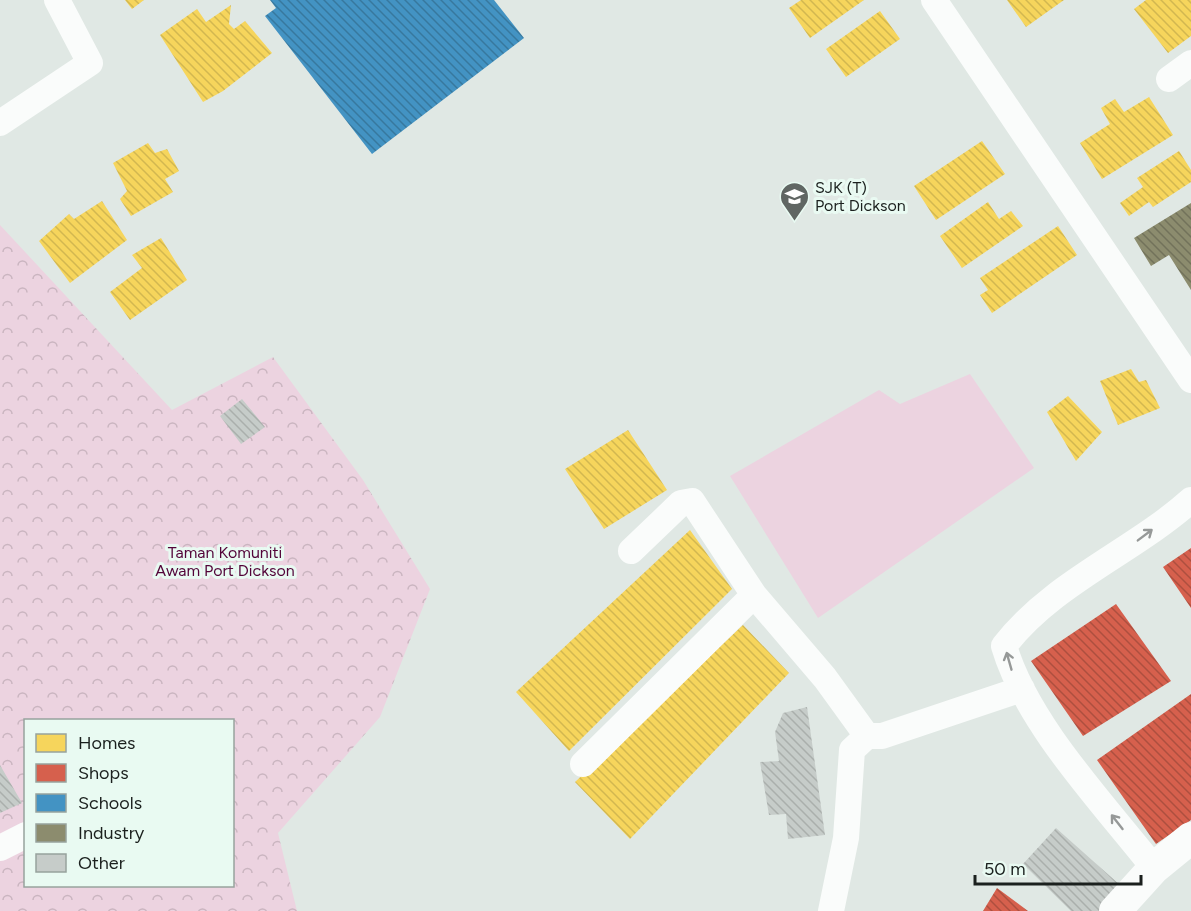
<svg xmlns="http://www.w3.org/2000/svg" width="1191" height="911" viewBox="0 0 1191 911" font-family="Figtree,sans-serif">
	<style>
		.grass { fill: #ecd3e0 }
		.park { fill: url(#park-crowns); fill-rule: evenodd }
		.homes { fill: url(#homes-back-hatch) }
		.shops { fill: url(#shops-back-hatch) }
		.schools { fill: url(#schools-back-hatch) }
		.industry { fill: url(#industry-back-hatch) }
		.building { fill: url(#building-back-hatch) }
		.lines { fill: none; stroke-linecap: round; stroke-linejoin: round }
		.minor { stroke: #fafcfb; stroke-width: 26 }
		.tertiary { stroke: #fafcfb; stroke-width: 32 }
		.oneway { stroke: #969998 }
		.labels { text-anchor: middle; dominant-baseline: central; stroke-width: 6; stroke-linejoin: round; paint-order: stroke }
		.poi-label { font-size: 16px; fill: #1b201e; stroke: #e9faf2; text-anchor: start }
		.park-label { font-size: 16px; fill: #530439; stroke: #e9faf2 }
	</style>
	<defs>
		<pattern id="park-crowns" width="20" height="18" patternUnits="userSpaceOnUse" patternTransform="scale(1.5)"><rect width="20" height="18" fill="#ecd3e0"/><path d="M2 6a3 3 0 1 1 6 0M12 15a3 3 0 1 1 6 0" fill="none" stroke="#cab5c0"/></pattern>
		<pattern id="homes-back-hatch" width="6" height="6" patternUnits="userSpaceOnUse" patternTransform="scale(1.5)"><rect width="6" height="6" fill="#f6d55c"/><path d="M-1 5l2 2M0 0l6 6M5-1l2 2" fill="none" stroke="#d2b750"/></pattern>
		<pattern id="shops-back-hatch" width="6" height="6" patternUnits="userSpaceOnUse" patternTransform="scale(1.5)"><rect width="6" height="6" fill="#d6604d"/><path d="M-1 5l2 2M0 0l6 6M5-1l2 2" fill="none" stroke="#ad4f3f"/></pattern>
		<pattern id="schools-back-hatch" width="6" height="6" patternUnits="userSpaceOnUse" patternTransform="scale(1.5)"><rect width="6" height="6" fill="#4393c3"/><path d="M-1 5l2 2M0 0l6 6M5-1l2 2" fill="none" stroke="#37789e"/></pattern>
		<pattern id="industry-back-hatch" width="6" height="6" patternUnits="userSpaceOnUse" patternTransform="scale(1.5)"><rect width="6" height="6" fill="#8c8c6e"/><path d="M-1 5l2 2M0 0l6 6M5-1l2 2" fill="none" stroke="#72725a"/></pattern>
		<pattern id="building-back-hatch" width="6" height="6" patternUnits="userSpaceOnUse" patternTransform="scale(1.5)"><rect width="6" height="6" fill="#c6ccc9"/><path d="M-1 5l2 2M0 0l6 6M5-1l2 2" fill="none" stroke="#aaafac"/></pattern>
	</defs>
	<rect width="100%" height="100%" fill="#e0e8e4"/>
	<path class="grass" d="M970,374L1034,468L818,618L730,476L879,390L900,404Z"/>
	<path class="park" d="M0,225L172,410L273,357L363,480L430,589L380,717L278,833L297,911H0ZM26,720H232V886H26Z"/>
	<path class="homes" d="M125,0H144L132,9Z
		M801,0H864L810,38L789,8Z
		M1007,0H1064L1026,27Z
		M1146,0H1191V36L1168,53L1134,9Z
		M231,5L229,24L234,29L245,21L272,53L223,91L203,102L160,35L197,9L206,22Z
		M880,11L900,39L846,77L826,49Z
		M1149,97L1173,135L1102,179L1080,143L1110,124L1101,108L1115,99L1124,112Z
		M982,141L1005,174L936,220L914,186Z
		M148,143L155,153L167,149L179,171L165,179L173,192L131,216L120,199L127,191L113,163Z
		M1179,151L1191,170V182L1153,207L1149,202L1129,216L1120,203L1143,187L1137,178Z
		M102,201L127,240L70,283L39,241L69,214L74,219Z
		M988,202L999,219L1011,211L1023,226L962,268L940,236Z
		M1058,226L1077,255L992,313L980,295L988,290L980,278Z
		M161,238L187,280L130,320L110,292L142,268L132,255Z
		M1131,369L1139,382L1146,380L1160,408L1118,425L1100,381Z
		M1068,396L1102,432L1076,461L1047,412Z
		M628,430L667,490L604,529L565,469Z
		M690,530L732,589L569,751L516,692Z
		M743,625L789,673L630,839L575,782Z"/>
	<path class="shops" d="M1191,548V608L1163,567Z
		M1116,604L1171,681L1083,736L1031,661Z
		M1191,694V820L1156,844L1097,760Z
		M997,888L1028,911H983Z"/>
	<path class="schools" d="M270,0H494L524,38L372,154L265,16L276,8Z"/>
	<path class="industry" d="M1191,203V290L1169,255L1151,266L1134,238Z"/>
	<path class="building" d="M242,399L265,427L241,444L220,416Z
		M807,707L825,835L788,839L786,814L769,815L760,762L779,761L775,732L783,713Z
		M0,765L22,803L0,813Z
		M1056,828L1120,885L1099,911H1071L1023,864Z"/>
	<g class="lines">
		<path class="minor" d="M934,0L1191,380
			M1169,79L1191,63
			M0,123L90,63L57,0
			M631,551L681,503L692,501L754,595L825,678L867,736H882L1022,689
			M583,764L754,595
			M0,848L26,835
			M1154,868C1103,803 1027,724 1004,646C1052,583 1133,552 1191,500
			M831,911L846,838L852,750L867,736"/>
		<path class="tertiary" d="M1115,911L1154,868L1191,838"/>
	</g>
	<defs><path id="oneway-shaft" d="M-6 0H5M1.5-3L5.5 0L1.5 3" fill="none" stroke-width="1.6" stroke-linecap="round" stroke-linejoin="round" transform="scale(1.5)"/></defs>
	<g class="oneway">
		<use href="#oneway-shaft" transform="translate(1145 535) rotate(-37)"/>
		<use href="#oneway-shaft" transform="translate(1009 661) rotate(-106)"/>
		<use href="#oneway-shaft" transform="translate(1117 822) rotate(-128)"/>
	</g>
	<defs>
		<symbol id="school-pin" viewBox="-11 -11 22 30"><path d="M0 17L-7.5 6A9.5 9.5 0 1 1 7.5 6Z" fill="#606663" stroke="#e9faf2"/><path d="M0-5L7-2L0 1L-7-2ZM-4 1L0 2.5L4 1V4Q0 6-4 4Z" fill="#fff"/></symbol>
	</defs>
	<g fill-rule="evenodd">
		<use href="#school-pin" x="778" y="180" width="33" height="45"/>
	</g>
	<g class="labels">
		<g class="poi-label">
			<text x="815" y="187">SJK (T)<tspan x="815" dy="18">Port Dickson</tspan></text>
		</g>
		<g class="park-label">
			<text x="225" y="552">Taman Komuniti<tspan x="225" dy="18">Awam Port Dickson</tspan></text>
		</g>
	</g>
	<rect x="24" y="719" width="210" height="168" fill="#e9faf2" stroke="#97a39d" stroke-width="1.5"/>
	<rect x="36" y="734" width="30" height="18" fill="#f6d55c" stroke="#97a39d" stroke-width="1.5"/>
	<text x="78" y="749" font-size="18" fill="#1b201e">Homes</text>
	<rect x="36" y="764" width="30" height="18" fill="#d6604d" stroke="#97a39d" stroke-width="1.5"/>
	<text x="78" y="779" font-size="18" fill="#1b201e">Shops</text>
	<rect x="36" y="794" width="30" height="18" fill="#4393c3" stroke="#97a39d" stroke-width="1.5"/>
	<text x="78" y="809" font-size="18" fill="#1b201e">Schools</text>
	<rect x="36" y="824" width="30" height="18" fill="#8c8c6e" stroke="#97a39d" stroke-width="1.5"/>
	<text x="78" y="839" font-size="18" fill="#1b201e">Industry</text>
	<rect x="36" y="854" width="30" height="18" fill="#c6ccc9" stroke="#97a39d" stroke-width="1.5"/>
	<text x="78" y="869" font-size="18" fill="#1b201e">Other</text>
	<path d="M975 875v9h166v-9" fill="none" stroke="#1b201e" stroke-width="3"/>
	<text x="984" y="875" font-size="18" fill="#1b201e" stroke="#e9faf2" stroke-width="4.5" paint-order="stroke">50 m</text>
</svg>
